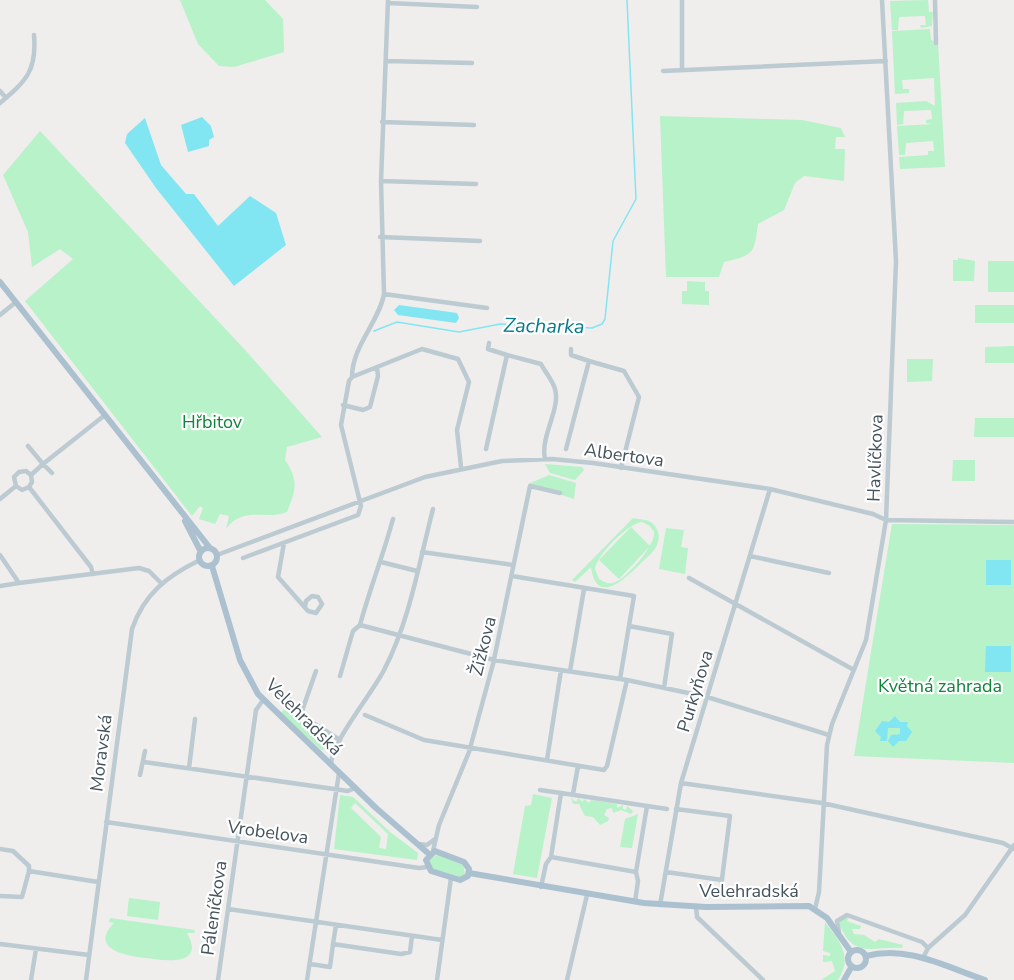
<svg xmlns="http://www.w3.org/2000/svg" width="1014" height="980" viewBox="0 0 1014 980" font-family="'Nunito Sans',sans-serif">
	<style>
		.green { fill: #b7f2c8; fill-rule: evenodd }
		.water { fill: #81e6f2 }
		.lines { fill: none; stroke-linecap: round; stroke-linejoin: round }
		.stream { stroke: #81e6f2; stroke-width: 1.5 }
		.minor { stroke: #bccad1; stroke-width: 4.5 }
		.major { stroke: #abc1cf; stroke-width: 6 }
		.labels { text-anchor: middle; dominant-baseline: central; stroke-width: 4.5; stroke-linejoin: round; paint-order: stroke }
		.park-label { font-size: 18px; fill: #10833d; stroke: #fff }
		.street-label { font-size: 18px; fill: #44535c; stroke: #fff }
		.water-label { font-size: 20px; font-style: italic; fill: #067c8a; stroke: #fff }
	</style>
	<rect width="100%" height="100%" fill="#f0eded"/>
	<path class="green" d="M180,0H265L283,19L284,52L234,67L219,66L198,44Z
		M928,0L929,12H933L932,26L921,28L920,25H926L925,16L899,17L898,30H892L890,1Z
		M930,29L931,40L938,43L945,167L900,169L899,157L928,155V151H934L933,141L906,143L905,155H899L897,126L933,124L926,123V120L932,119L931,110L904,111L903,124L897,125L896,103L926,101L935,106L934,78L902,80L903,89H909V93L895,94L892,31Z
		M660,116L802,120L841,128L845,137H836L835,149H845L844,181L804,176L795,183L784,210L758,224C754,254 754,255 724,262L719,277H666Z
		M40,131L246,351L322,437L287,447L285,460C299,480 296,490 287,512C266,521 244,505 226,529L229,516L220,514L215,524L199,519L203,508L200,506L192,516L25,301L73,259L60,249L32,267L28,232L3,175Z
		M958,258L975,261L974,281H953V260H958Z
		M988,261H1014V292H988Z
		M687,281L705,282V291H709V305L682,304V291H687Z
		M975,305H1014V323H975Z
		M1014,346V363H985V347Z
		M907,359H933L932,381L907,382Z
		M975,418H1014V437H974Z
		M953,460H975V481H952Z
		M545,464L582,467L584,470L575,480L550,473Z
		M549,475L576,483L574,499L528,484Z
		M633,518C640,520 648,518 654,525C658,529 660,536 658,542C656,551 646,558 640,564C626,578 596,607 591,567L575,582L572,580ZM642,522L650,526L654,532C656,545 626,580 613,583C607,584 604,582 599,579L595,569C596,556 628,523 642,522Z
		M892,524L1014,525V763L854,756Z
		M631,527L650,546L619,579L599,560Z
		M666,528L684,530L681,547L688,548L685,574L659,569Z
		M287,706L306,727L328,740L332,748L321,750L281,713Z
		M533,794L552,798L537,878L513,874L525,806L531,805Z
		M340,795L353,797L390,832L418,853L417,860L334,849ZM355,803L388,834L386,849L379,848L381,837L351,808Z
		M571,797L574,801H577L578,798L583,802L584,799L589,803L591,800L617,804V808L623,805V809L626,810L627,806L633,811L636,807L631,814L621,810L613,813L612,808L607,809L604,815L609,818L608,821L600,825L593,817L585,816L579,804H573Z
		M638,814L632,848L620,847L625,819Z
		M438,854L463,865L465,874L460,877L433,869L429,860Z
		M129,898L160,902L158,920L127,916Z
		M849,917L847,921L861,926L860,929H852L854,934L864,935L875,942L879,939L903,945L902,948C873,946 853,960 839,923L840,920Z
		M110,918L195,930L194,933H187C206,966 165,961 147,958C128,956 88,950 114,923L109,922Z
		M825,922C840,942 853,956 838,980H821L835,971L832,961L823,962V955L830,956V953L823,951Z"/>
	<path class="water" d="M202,117L211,126L214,137L209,140V146L188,152L181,125Z
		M145,118L161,165L186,194H194L218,226L250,196L276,213L286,245L234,286L156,188L125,143L127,134Z
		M399,305L457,313L459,318L456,323L398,315L394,310Z
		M986,560H1011V585H986Z
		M986,646H1011V672H985Z
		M895,716L900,722H908L907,726L912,732L906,741H899L893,747L888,741L891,735L900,734V728H888L887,741H880L881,737L875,731L882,721L889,722Z"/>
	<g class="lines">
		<path class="stream" d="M374,331L397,322L459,332L500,324L592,328L602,324L605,319L613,241L636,199L627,0"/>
		<path class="minor" d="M682,0V70
			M935,0L936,43
			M388,3L477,7
			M386,61L472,63
			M663,71L886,61
			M0,91L6,98
			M0,103C26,81 37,71 34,35
			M382,122L474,125
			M381,181L476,184
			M380,237L480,241
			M384,294L487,308
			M0,315L16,302
			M489,343L488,349L507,355
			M571,349V355L589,361
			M352,377C352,346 379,322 384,294L381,181L388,0
			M343,405L363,410L370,407L378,376L377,368
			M28,446L43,464L105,415
			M486,449L507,355L541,364C545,372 553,381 555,389C561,409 540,436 545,459
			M566,449L589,361L624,371L639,397L621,468
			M31,475L26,471L19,472L14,477L16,486L22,490L29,487L32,482L31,475L43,464L52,473
			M29,487L91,567L93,574
			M0,499L16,486
			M886,520L1014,522
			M284,543L278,577L308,611L316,613L322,604L318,597L312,596L306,601L305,606
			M422,552L513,565
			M0,555L19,583L139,568L149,571L161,583
			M217,555L425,477L502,461L552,459L593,463L770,489L873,514L886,520
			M750,556L829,573
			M243,558L358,515L361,506L341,425L349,381L352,377L422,349L458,359L469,382L457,430L461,467
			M381,562L417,571
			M512,576L634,596L620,679
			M689,578L854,670
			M0,586L19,583
			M360,625L494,660L627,680L707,697L829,735
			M629,626L672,634L664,688
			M570,671L584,589
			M340,676L353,631L360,625C370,588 383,556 393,519
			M273,683L313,723L340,740
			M302,711L316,671
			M365,715L424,740L604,770L607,766L627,680
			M547,760L561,670
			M144,762L348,791L355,788
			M331,765C331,742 372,694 384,670C410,620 419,563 433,509
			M189,768L195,719
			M140,775L145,751
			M681,783L822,803L1003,843L1014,849
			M540,790L561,793
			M573,794L578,766
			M676,809L730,816L721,887
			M106,822L419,868L427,867
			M419,844L427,845L435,839
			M0,849L13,851L29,866V871
			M433,851L439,825L469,752L493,664L530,486L560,493
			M636,872L551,857L561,793L667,809
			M666,872L722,880
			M541,887L546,864L551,857
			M0,896L22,897L29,871L98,882
			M635,902L638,881L636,872L647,806
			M660,905L681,783L770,489
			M696,906L697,917L763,980
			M228,909L442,940
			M815,909L819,892L827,745L832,724L866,640L886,520L896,261L882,0
			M336,925L333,944L401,954L410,952L412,936
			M839,932L837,921L847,915L922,942L928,948
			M0,944L89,955
			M923,958L928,948L965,915L1014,845
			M310,964L330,967L333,944
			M31,980L36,949
			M86,980L132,629C144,594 167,576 200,560
			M218,980L256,710L263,700
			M307,980L339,773
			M437,980L451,878
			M567,980L587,895"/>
		<path class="major" d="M0,282L210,548
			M185,521L201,552
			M199 557a9 9 0 1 1 18 0a9 9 0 1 1-18 0Z
			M212,566L240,660L258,694L376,808L429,854
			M435,851L464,862L469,869L468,876L460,880L431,871L426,860Z
			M469,873L644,903L706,907L809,906L827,918L851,952
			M848 959a9 9 0 1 1 18 0a9 9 0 1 1-18 0Z
			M866,956C908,945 946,967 985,980
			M844,980L852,966"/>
	</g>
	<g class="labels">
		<g class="park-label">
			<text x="212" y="422">Hřbitov</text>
			<text x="940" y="686">Květná zahrada</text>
		</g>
		<g class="street-label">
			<text transform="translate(624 455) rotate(8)">Albertova</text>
			<text transform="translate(875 458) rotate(-88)">Havlíčkova</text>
			<text transform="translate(483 646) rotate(-76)">Žižkova</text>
			<text transform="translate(695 691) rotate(-73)">Purkyňova</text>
			<text transform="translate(304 717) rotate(45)">Velehradská</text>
			<text transform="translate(101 753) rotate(-83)">Moravská</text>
			<text transform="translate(268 832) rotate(8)">Vrobelova</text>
			<text x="749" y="891">Velehradská</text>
			<text transform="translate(214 908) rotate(-82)">Páleníčkova</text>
		</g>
		<g class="water-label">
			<text transform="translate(544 326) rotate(1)">Zacharka</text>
		</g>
	</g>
</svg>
